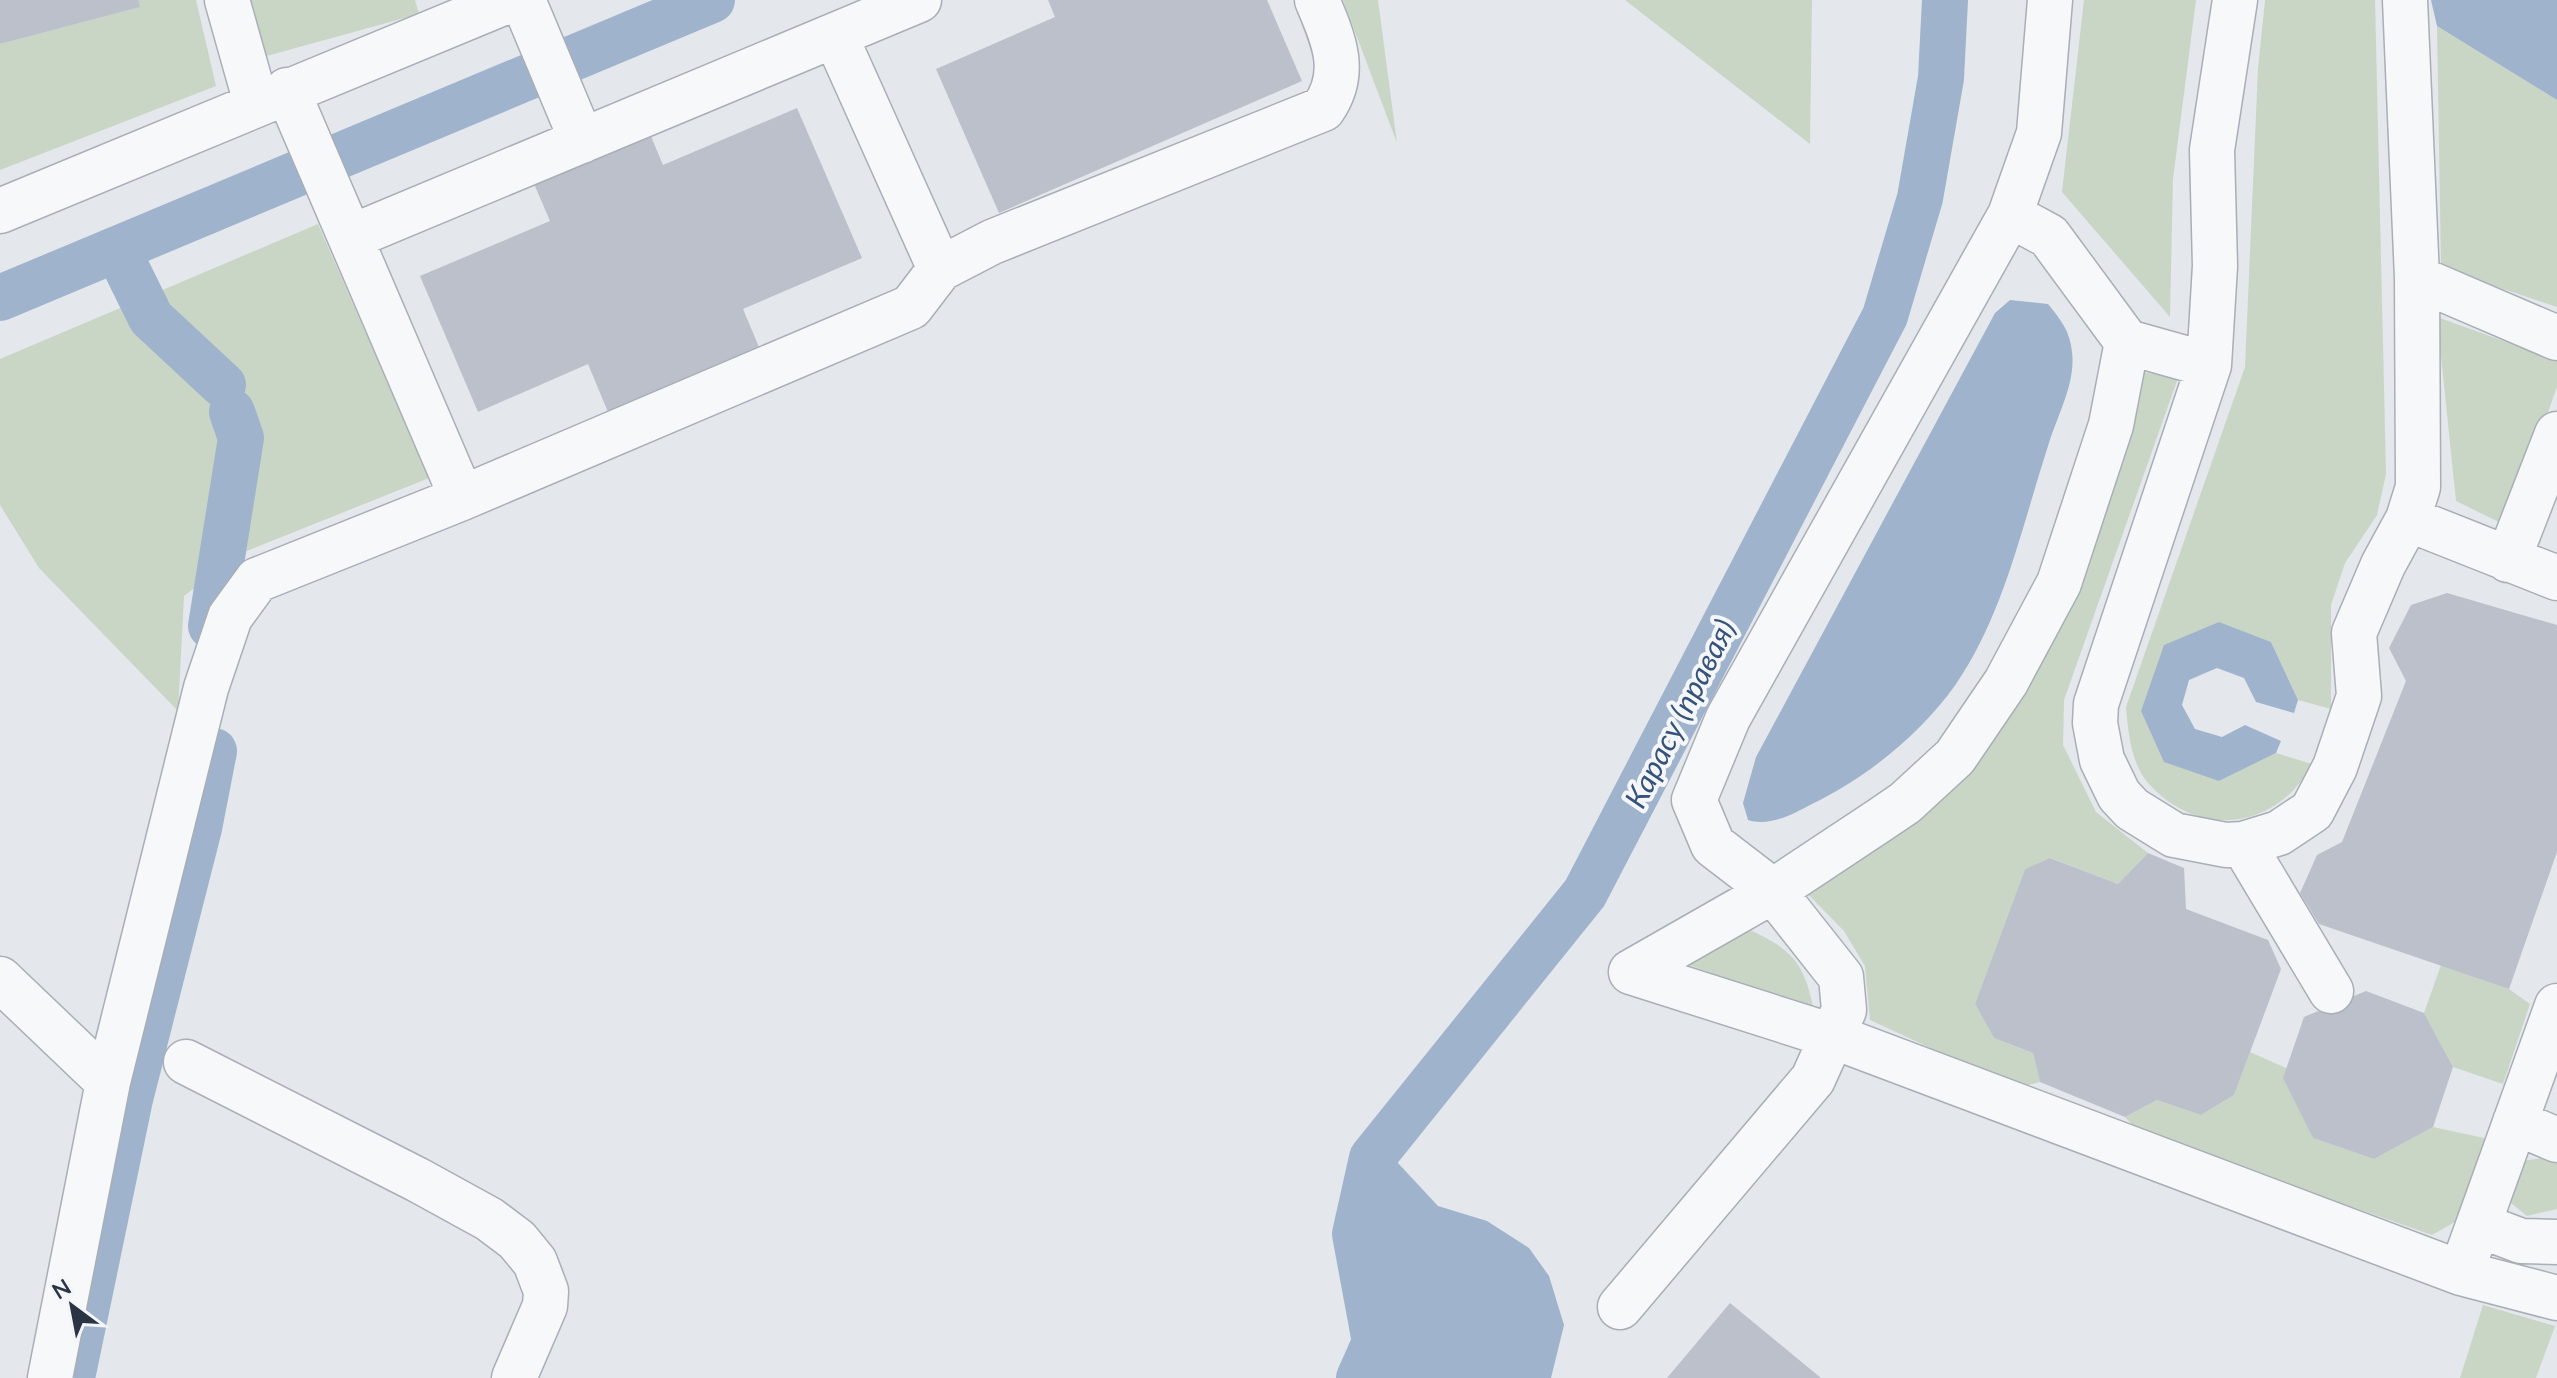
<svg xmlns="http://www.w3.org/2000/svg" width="2557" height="1378" viewBox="0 0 2557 1378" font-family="Lato,sans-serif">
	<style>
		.green { fill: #c9d6c5 }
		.water { fill: #9fb4cc }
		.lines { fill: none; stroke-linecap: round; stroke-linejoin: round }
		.canal { stroke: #9fb4cc; stroke-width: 46 }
		.building { fill: #bbc0ca }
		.minor-casing { stroke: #a9aeb7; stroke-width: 47 }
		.minor { stroke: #f7f8fa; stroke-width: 44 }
		.labels { text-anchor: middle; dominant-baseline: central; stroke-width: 8; stroke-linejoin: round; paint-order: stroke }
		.water-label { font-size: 30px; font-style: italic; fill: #34527a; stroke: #f4f6f9 }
	</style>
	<rect width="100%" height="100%" fill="#e4e7ec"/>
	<path class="green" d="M138,0H196L216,86L0,170V44L139,7Z
		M248,0H415L419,14L263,57Z
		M1343,0H1378L1397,143Z
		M1625,0H1812L1810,144Z
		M2084,0H2196L2173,179L2170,317L2062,192Z
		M2265,0H2375L2386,474L2377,515L2345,563L2331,605V709L2298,700L2271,642L2219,623L2141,711L2219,781L2276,753L2312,764C2277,830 2199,840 2148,783C2131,763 2128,732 2126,707L2245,367L2258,69Z
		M2437,26L2557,100V307L2441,268Z
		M318,224L429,478L239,554L184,596L178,711L39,568L0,505V359Z
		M2437,317L2557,360V387L2507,526L2456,501Z
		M2142,372L2178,378L2064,700L2063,745L2096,812L2148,853L2118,884L2051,858L2025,869L1975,1004L1994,1038L2033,1053L2040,1082L2017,1088L1870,1020L1865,966L1844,931L1800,886L1944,790Z
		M1750,930C1793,950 1804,963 1814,1010L1678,961L1726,932Z
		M2441,965L2509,989L2530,1004L2503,1084L2453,1067L2424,1013Z
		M2250,1052L2286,1068L2313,1138L2374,1159L2433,1127L2493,1140L2467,1215L2432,1235L2139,1132L2125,1117L2157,1100L2201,1115L2234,1095Z
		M2543,1158L2557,1164V1209L2527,1216L2511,1203L2510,1177L2520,1161Z
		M2483,1305L2555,1326L2536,1378H2460Z"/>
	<path class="water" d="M2431,0H2557V100L2437,26Z
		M2010,300L2048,304C2061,320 2070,331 2072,352C2076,383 2057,416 2048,446C2022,526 2004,614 1956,684C1921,734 1866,778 1812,804C1793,814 1770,827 1748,820L1743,803L1756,757L1995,313Z
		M2219,622L2271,642L2298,700L2294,713L2256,702L2244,678L2217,668L2189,680L2182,705L2195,729L2222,737L2245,725L2281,741L2276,753L2219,781L2164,762L2141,711L2164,645Z
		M1383,1147L1438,1206L1487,1221L1529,1248L1549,1276L1564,1325L1551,1378H1359L1375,1342L1355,1234L1372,1158Z"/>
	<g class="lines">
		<path class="canal" d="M117,249L151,318L223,385
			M0,298L712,0
			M211,626L241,438L232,412
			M72,1378L130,1099L199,828L214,751
			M1359,1378L1375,1342L1355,1234L1372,1158L1585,893L1885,316L1920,198L1941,78L1945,0"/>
	</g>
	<path class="building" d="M0,0H138L140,7L0,44Z
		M1048,0H1267L1302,81L999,213L936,69L1055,17Z
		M797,108L862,258L743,309L764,359L613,424L588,364L478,412L420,276L550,221L532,179L648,129L663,165Z
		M2447,593L2557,625V852L2509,989L2319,924L2300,893L2317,855L2342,842L2406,681L2389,648L2411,605Z
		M2148,853L2184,868L2186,909L2268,940L2281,969L2234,1095L2201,1115L2157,1100L2125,1117L2040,1082L2033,1053L1994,1038L1975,1004L2025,869L2050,858L2118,884Z
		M2366,991L2424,1013L2453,1067L2433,1127L2374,1159L2313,1138L2283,1078L2304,1017Z
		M1730,1303L1821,1378H1667Z"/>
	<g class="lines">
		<defs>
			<path id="minor" d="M227,0L256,103
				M523,0L582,141
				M2235,0L2212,150L2215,266L2209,365L2096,704L2095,723L2102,760L2119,795L2132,809L2174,835L2226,845L2243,844L2279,833L2312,811L2335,767L2359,696L2354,633L2383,565L2408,519L2418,487L2417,278L2405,0
				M835,35L940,269
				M287,90L462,498L911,307L940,269L992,242L1323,109C1349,72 1333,38 1317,0
				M0,211L510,0
				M351,237L919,0
				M2417,278L2557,338
				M2127,342L2209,365
				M2408,519L2557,578
				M2508,560L2557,434
				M2243,844L2331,991
				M1631,972L1832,1036L2461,1273L2557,1006
				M1631,972L1773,891L1880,820L1905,803L1955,757L2006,682L2059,583L2111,425L2127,342L2049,236L2010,215
				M0,979L108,1082
				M186,1062L418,1180L489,1219L517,1240L535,1262L546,1291L545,1306L514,1378
				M2515,1122L2557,1140
				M2479,1225L2521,1241L2557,1242
				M2461,1273L2557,1298
				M1620,1307L1813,1079L1844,1010L1841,977L1773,891L1713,845L1694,800L1728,718L2010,215L2039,133L2050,0
				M50,1378L108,1082L206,688L230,617L257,580L462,498"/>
		</defs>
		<use href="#minor" class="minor-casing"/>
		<use href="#minor" class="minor"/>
	</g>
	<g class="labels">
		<g class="water-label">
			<text transform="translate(1679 713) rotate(-63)">Карасу (правая)</text>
		</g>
	</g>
	<g transform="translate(72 1306) rotate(328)" stroke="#f4f6f9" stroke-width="6" paint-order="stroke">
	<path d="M0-6L14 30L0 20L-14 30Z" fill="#2b3445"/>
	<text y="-12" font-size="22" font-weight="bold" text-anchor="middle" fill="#2b3445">N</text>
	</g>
</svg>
